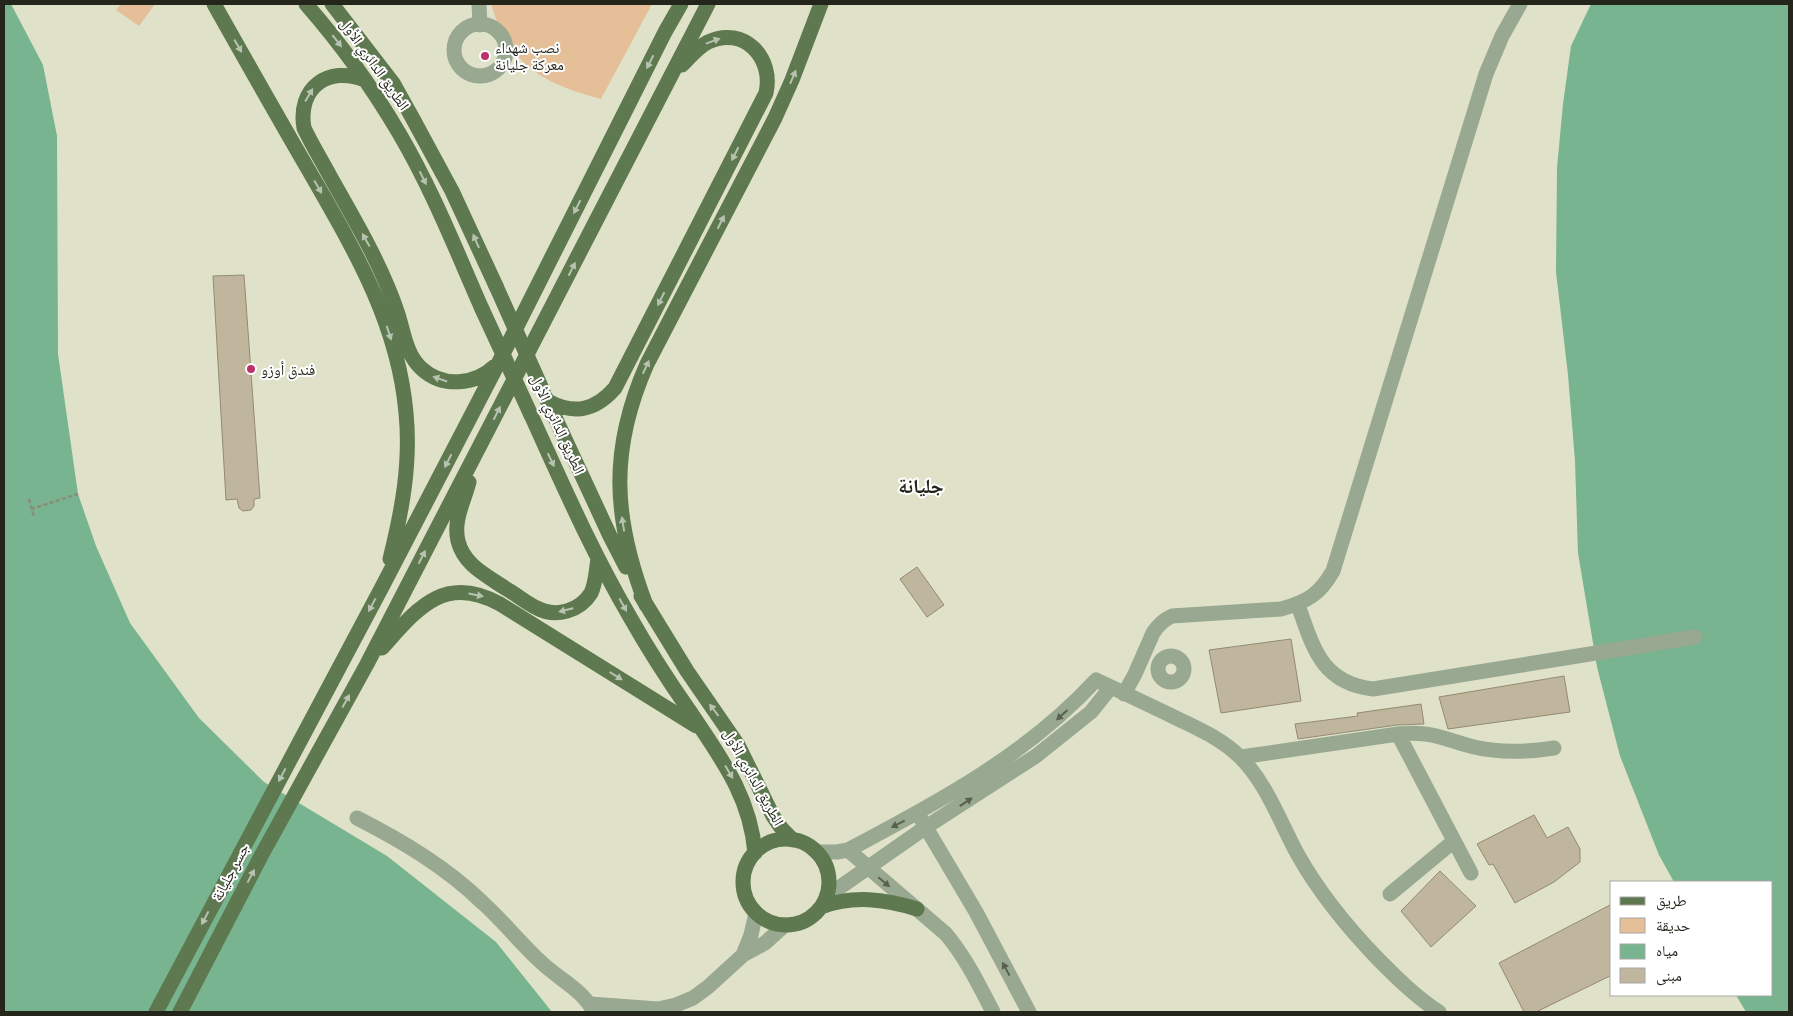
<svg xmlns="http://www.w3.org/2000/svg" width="1793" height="1016" viewBox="0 0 1793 1016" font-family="'Archivo Narrow','Noto Naskh Arabic',sans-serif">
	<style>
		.green { fill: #e4bf97 }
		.water { fill: #77b48f }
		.building { fill: #bfb69d; stroke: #938a72 }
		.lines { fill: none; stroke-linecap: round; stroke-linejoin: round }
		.path { stroke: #8a8c79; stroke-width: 2.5; stroke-dasharray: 4 2.5; stroke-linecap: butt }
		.minor { stroke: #99a891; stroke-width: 15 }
		.major { stroke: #5e794f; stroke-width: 15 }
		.major-bridge { stroke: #5e794f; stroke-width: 15 }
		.oneway { fill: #b7c3b0 }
		.oneway2 { fill: #596050 }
		.poi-dot { fill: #bc3169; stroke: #fff; stroke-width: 2 }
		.labels { text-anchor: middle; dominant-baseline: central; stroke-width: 4; stroke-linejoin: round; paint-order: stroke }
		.poi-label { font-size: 15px; fill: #24251b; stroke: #fff; text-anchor: start }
		.street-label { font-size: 15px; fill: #24251b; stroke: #fff }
		.district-label { font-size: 20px; font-weight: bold; fill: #24251b; stroke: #fff }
	</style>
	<rect width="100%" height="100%" fill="#dfe2c8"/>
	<path class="green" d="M121,4H155L139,26L116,10Z
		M491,4H652L601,99C542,83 509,65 491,4Z"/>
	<path class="water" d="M4,4H11L43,65L57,136L58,354L78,494L96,546L130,623L199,718L264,782L387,856L496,942L552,1012H4Z
		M1591,4H1789V1012H1746L1736,995H1772V882H1674L1659,855L1620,756L1597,667L1578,553L1575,461L1568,375L1556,272L1557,168L1563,104L1571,46Z"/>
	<path class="building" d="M244,275L260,498L254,499V506L251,510L243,511L239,508L237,499L226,500L213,276Z
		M917,567L944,605L927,617L900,579Z
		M1291,639L1301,701L1221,713L1209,650Z
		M1564,676L1570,712L1448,729L1439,697Z
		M1421,704L1424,724L1397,725L1298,739L1295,724L1358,716L1357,713Z
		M1534,815L1547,838L1568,827L1580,849V862L1554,882L1515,903L1493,864L1489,865L1477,844Z
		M1440,871L1476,906L1431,947L1401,911Z
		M1612,904V975L1536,1012H1524L1499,963Z"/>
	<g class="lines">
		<path class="path" d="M29,499L34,517
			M31,509L78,494"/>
		<path class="minor" d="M479,4L480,25
			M454 50a26 26 0 1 1 52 0a26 26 0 1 1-52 0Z
			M1298,605C1313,647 1321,683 1373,689L1695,637
			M1158 669a13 13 0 1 1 26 0a13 13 0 1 1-26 0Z
			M1124,694L1135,674L1153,633C1158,625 1163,620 1172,616L1281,609C1307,602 1320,594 1333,571L1486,74L1502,36L1520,4
			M1398,734L1471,873
			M1241,757L1398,734C1407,733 1416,733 1425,734C1442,736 1457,743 1474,747C1500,753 1528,752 1554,748
			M357,818C402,841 446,867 483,903C504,922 521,944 542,963C560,980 583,990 594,1012
			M921,819L976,912L1029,1012
			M848,850L946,934C966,958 979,985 993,1012
			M816,852H837L848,850C937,803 1027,755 1096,680C1122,692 1147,704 1172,716C1196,728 1221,738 1240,757C1266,782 1281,824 1298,855C1320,894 1348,928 1379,960C1398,979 1416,997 1439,1012
			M1390,894L1454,841
			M826,897L926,827L1036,756L1091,712L1111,687
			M743,955L751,935L756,913
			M590,1004L658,1009L676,1005L693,998L708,987L743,955L765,943L785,925"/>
		<path class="major" d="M214,4C245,59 276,114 308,169C352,246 398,321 406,413C411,463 402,511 390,559
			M306,4C341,44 372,87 399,133C432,189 456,250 482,309
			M332,4L393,83L413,119L452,191L496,286
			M365,80C328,65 297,88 304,128C312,145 322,161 331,178C356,222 382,266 398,314C404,333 406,355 422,369C443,388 475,385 495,366
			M546,398L610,536L626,567
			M548,401C574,415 595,411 615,388L766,93C774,58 744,25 708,42C698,47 690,57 682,65
			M531,415C562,483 592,552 630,617C648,649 668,680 689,710C720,757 750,795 755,853
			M469,482C464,502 453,520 458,541C464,565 486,575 505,588C516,594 526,603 537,608C556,618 580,611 591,593C596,583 596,570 598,559
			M641,596L687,671L738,745L773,816L782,829L793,840
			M646,605C613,518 609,450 647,364L775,118L792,80L821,4
			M382,648C417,609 444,573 500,604L696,726
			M743 882a43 43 0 1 1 86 0a43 43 0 1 1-86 0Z
			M821,907C853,895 885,899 917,909
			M156,1012L382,587L499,362L665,32L681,4
			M180,1012L261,856L367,664L708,4"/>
		<path class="major-bridge" d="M496,286L543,391
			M482,309L531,415"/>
	</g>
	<defs><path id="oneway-solid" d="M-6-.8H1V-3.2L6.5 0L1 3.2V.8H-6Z" transform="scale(1.25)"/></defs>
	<g class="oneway">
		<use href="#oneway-solid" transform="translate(337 41) rotate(52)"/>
		<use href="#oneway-solid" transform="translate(713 41) rotate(-20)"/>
		<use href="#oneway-solid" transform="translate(238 46) rotate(60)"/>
		<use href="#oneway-solid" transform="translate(650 62) rotate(117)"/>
		<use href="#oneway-solid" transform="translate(793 77) rotate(-67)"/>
		<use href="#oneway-solid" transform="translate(309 95) rotate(-59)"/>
		<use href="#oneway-solid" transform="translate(735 154) rotate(117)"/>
		<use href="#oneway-solid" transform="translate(423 178) rotate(64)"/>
		<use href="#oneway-solid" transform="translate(318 187) rotate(60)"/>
		<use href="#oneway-solid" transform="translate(577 207) rotate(117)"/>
		<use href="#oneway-solid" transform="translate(721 222) rotate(-63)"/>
		<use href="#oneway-solid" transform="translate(366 240) rotate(-119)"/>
		<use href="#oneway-solid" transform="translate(476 241) rotate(-114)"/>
		<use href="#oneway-solid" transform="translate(572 269) rotate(-63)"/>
		<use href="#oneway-solid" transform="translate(661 299) rotate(117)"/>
		<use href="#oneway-solid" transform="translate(389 333) rotate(72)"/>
		<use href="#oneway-solid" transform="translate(646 367) rotate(-65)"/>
		<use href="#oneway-solid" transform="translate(440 379) rotate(-161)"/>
		<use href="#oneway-solid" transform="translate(497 413) rotate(-63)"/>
		<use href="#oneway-solid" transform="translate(551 460) rotate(65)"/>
		<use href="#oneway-solid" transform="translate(448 461) rotate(117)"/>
		<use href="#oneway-solid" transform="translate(623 524) rotate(-99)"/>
		<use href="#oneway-solid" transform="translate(422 557) rotate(-63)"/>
		<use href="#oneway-solid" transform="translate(476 595) rotate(11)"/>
		<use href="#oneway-solid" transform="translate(372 605) rotate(118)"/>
		<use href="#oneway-solid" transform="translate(623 605) rotate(61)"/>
		<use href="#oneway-solid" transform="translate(566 610) rotate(166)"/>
		<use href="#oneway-solid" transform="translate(616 676) rotate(32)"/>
		<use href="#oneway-solid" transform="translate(346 701) rotate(-61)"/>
		<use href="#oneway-solid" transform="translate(714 710) rotate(-127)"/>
		<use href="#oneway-solid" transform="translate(729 772) rotate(59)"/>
		<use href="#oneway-solid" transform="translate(282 775) rotate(118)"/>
		<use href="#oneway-solid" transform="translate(251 876) rotate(-62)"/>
		<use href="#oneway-solid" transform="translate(205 918) rotate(118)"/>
	</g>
	<g class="oneway2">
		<use href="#oneway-solid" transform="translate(1062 715) rotate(138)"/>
		<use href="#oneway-solid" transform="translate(966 802) rotate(-33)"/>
		<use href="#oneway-solid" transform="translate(898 824) rotate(153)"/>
		<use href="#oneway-solid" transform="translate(884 882) rotate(40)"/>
		<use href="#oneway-solid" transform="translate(1006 969) rotate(-118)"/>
	</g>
	<g class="poi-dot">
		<circle cx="485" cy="56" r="5"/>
		<circle cx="251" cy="369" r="5"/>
	</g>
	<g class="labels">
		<g class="poi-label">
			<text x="495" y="47">نصب شهداء<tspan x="495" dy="17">معركة جليانة</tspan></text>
			<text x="261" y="369">فندق أوزو</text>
		</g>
		<g class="street-label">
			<text transform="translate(375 64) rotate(55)">الطريق الدائري الأول</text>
			<text transform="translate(558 424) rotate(65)">الطريق الدائري الأول</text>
			<text transform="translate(754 777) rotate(61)">الطريق الدائري الأول</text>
			<text transform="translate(230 872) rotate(-62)">جسر جليانة</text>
		</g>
		<g class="district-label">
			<text x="921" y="485">جليانة</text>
		</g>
	</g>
	<rect width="1793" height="1016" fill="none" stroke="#24251b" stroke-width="10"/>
	<rect x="1610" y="881" width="162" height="115" fill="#ffffff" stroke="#a7a8a4"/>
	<rect x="1620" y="897" width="25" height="8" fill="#5e794f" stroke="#a7a8a4"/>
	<text x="1656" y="906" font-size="15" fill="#24251b">طريق</text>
	<rect x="1620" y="918" width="25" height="15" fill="#e4bf97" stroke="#a7a8a4"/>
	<text x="1656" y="931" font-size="15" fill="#24251b">حديقة</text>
	<rect x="1620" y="944" width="25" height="15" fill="#77b48f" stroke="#a7a8a4"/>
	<text x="1656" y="956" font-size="15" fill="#24251b">مياه</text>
	<rect x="1620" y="968" width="25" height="15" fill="#bfb69d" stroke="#a7a8a4"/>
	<text x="1656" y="981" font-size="15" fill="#24251b">مبنى</text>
</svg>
